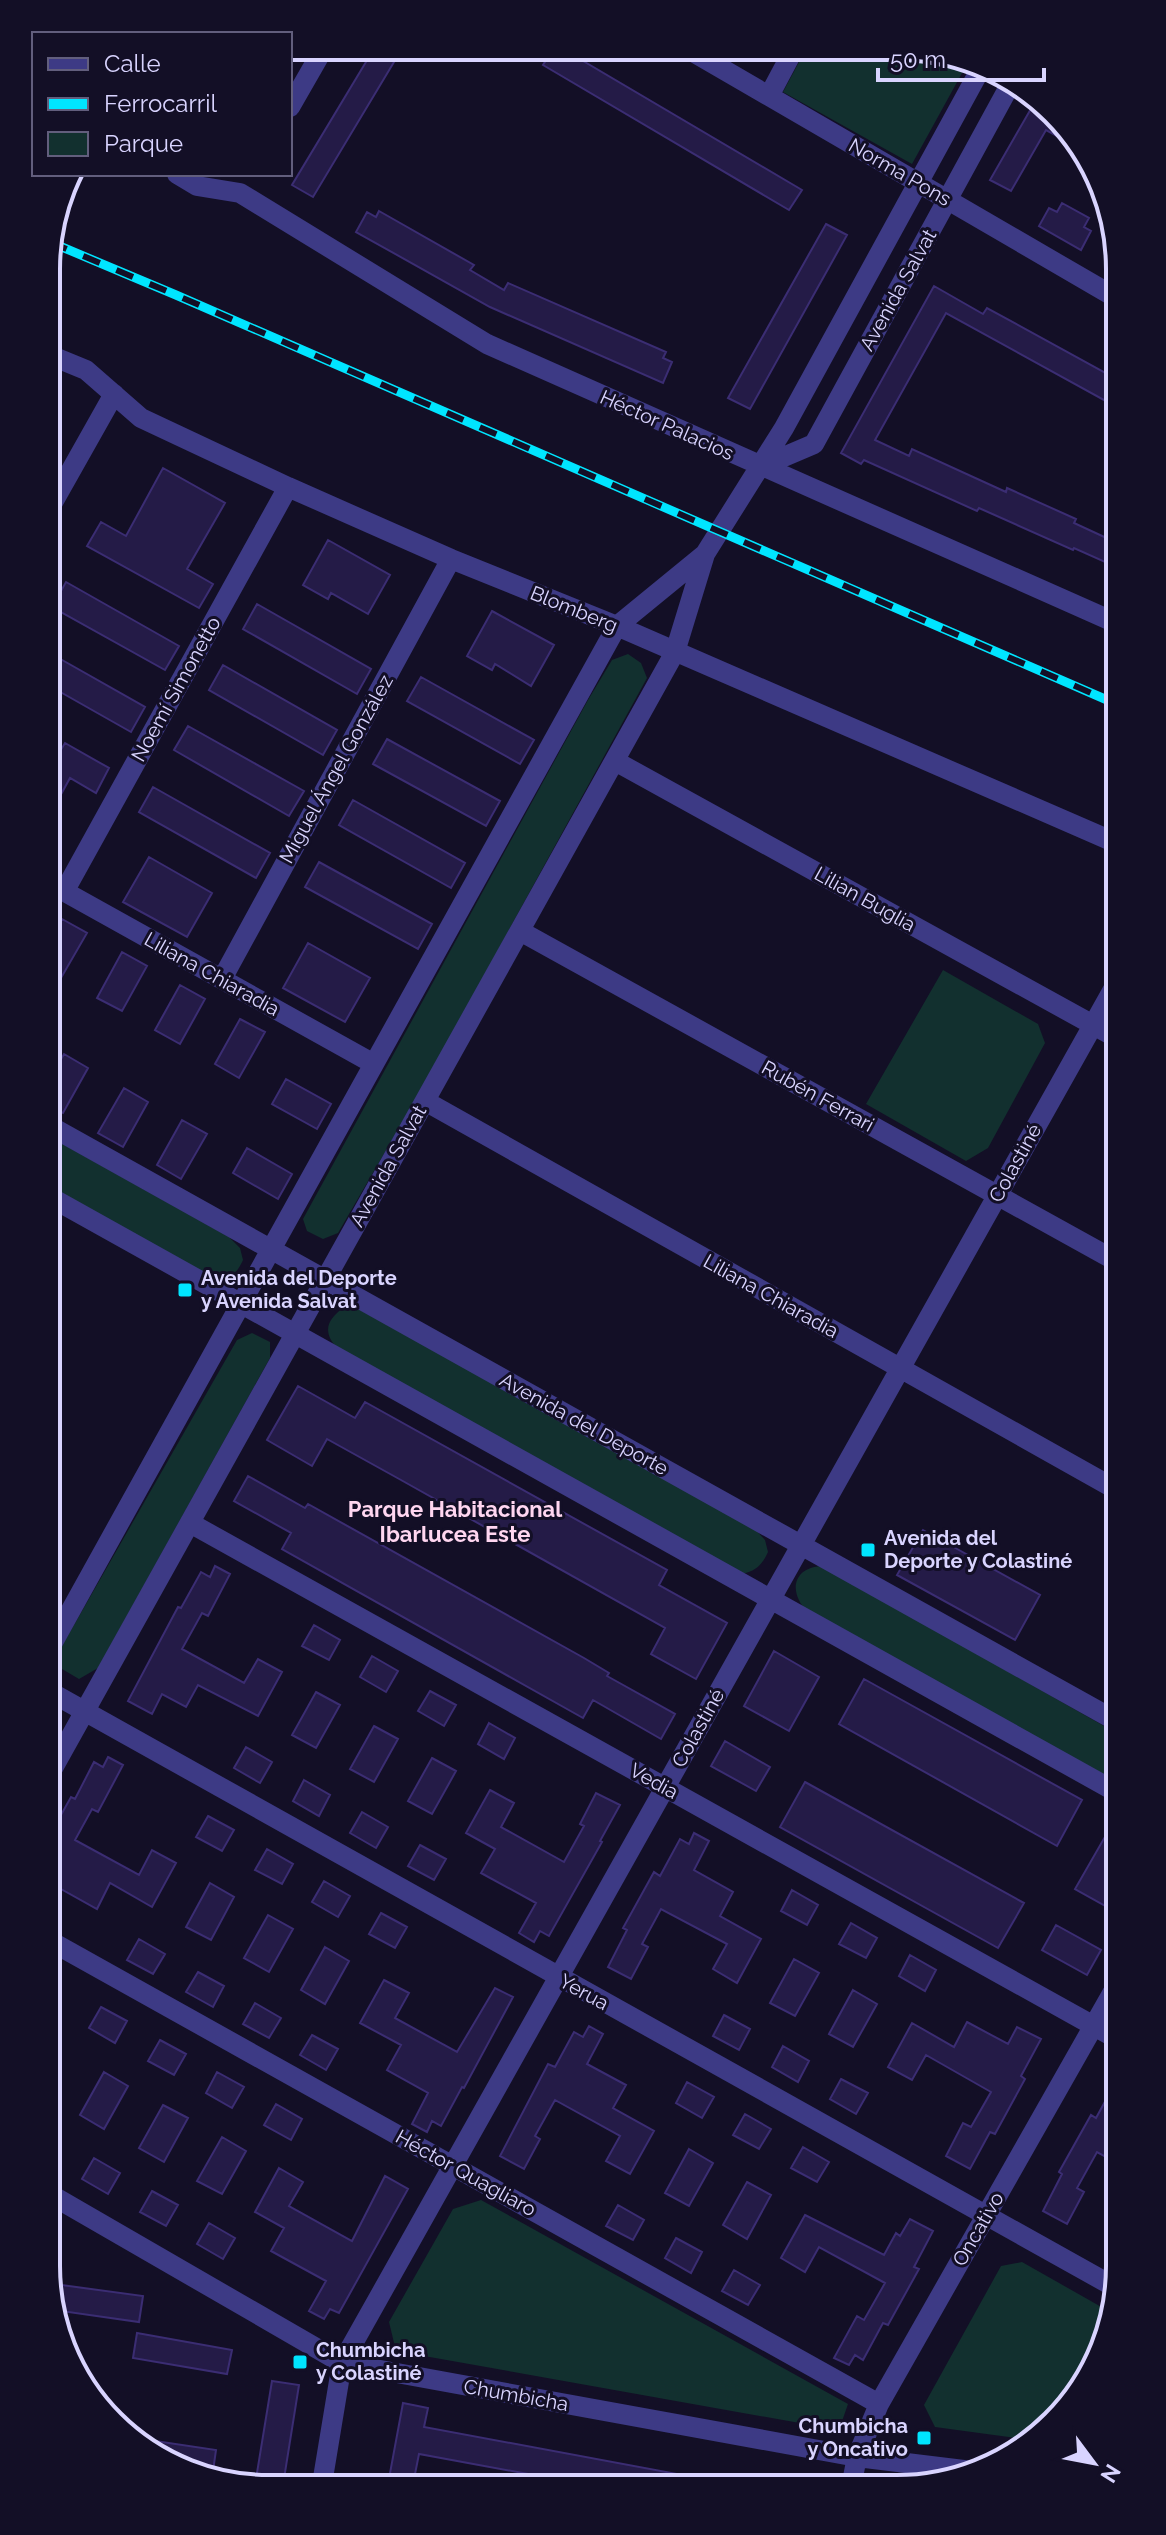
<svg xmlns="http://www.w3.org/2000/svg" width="1166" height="2535" viewBox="0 0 1166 2535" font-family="Raleway,sans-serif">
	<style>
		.green { fill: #12302f }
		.building { fill: #241b47; stroke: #3b2d73; stroke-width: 2 }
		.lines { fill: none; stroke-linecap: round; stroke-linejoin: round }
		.minor { stroke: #3d3a85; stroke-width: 20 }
		.rail-casing { stroke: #00e5ff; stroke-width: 9 }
		.rail { stroke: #130f26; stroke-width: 6; stroke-dasharray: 18; stroke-linecap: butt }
		.poi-dot { fill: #00e5ff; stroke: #130f26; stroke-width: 3 }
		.labels { text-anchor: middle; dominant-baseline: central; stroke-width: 6; stroke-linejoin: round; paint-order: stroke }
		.street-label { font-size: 20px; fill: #d9d4ff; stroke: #130f26 }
		.poi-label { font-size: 20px; font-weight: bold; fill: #d9d4ff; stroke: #130f26; text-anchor: start }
		.neighbourhood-label { font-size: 22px; font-weight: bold; fill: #ffd6f0; stroke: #130f26 }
		.rim { fill: none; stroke: #d9d4ff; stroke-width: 4 }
	</style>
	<rect width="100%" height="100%" fill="#130f26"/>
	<path class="green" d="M806,49L940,50L967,64L912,164L783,92Z
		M628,654L641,663L647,678L425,1083L338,1233L323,1239L307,1231L303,1219L588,700L612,660Z
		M943,970L1038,1024L1045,1043L988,1148L966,1161L866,1104Z
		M50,1137L229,1237L240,1248L243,1260C237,1273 231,1279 217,1282L50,1189Z
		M344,1307H355L755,1529L765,1540L768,1552C762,1565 756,1571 742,1574L337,1348C322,1331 327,1320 344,1307Z
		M252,1333L270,1342V1358L98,1668L79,1679L62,1669L58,1653L237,1340Z
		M822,1566L1118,1734V1785L804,1608C788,1588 796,1567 822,1566Z
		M481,2200L848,2404L839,2430L396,2351L389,2322L453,2209Z
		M1022,2262L1112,2313L1103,2351L1065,2413L1023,2439L935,2427L924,2405L1001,2266Z"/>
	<path class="building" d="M375,47H403L313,197L292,185Z
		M554,48H561L802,190L789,210L543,65Z
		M1036,100L1047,106L1070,143L1046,130L1011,191L990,180Z
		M1062,203L1089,218L1084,227L1091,231L1081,250L1039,226L1049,208L1057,212Z
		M379,211L474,265L470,270L504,290L508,283L666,352L663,358L672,362L663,383L490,307L356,232L367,212L376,217Z
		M826,224L847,235L750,409L728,398Z
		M934,286L983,314L987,308L1113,377V405L946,313L875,440L909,456L912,449L1006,492L1007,488L1076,519L1074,523L1113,541L1114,566L1074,548L1073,550L979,508L977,511L864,460L861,464L841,453Z
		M163,468L225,503L187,569L213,584L199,608L87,546L101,522L126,536Z
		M328,540L390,575L368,614L331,593L328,599L303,585Z
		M66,582L179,646L165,670L52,607Z
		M257,604L371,669L357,694L243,629Z
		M492,611L554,645L531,686L495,664L492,670L467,656Z
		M48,652L145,707L131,732L48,685Z
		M223,665L337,730L323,755L209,690Z
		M421,677L534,740L520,764L407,701Z
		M188,726L304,791L289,816L174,750Z
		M387,739L500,801L486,826L373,764Z
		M65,743L109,768L96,793L70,778L48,818V771Z
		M153,787L270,853L256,878L139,812Z
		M353,800L465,863L451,888L339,825Z
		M149,857L212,893L187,937L123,902Z
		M319,862L432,924L418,949L305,887Z
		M62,919L87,933L61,978L49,971V942Z
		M308,943L370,978L345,1022L283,988Z
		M122,952L147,966L122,1011L97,998Z
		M180,985L205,999L180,1044L155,1030Z
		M240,1019L265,1032L239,1078L215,1064Z
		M64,1054L88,1068L63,1113L49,1105V1080Z
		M286,1079L331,1104L317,1129L272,1104Z
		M124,1088L148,1102L123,1147L98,1133Z
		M182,1120L207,1134L181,1179L157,1165Z
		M247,1148L292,1174L278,1199L233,1173Z
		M298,1386L355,1418L365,1402L667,1570L659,1585L727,1623L696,1679L651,1654L665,1628L401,1480L327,1439L312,1466L267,1440Z
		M248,1476L305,1508L308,1504L584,1658L609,1673L607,1676L675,1714L661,1739L593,1700L583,1718L282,1549L291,1533L234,1501Z
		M923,1530L1040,1595L1015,1640L897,1575Z
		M215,1566L230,1574L208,1616L202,1613L182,1649L244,1683L258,1659L282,1672L258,1716L198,1685L186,1707L162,1694L152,1714L128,1701L178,1607L181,1608L201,1572L210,1577Z
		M314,1625L340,1640L329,1660L302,1646Z
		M774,1651L819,1677L789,1731L744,1706Z
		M372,1656L398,1671L386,1692L360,1677Z
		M864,1679L1082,1800L1057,1846L839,1724Z
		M430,1691L456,1705L444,1726L418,1711Z
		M316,1692L340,1705L316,1748L292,1735Z
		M489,1723L515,1738L504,1759L478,1744Z
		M374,1726L398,1739L374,1782L350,1769Z
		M725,1741L770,1767L756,1791L711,1766Z
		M246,1747L272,1762L260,1783L234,1768Z
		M108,1757L123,1765L98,1812L92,1809L75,1840L139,1875L152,1850L176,1863L152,1907L110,1883L97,1909L52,1884V1831L71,1797L75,1799L94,1762L103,1767Z
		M432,1758L456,1771L432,1814L408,1801Z
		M304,1780L330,1795L319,1816L293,1801Z
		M805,1782L1024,1903L998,1948L780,1827Z
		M490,1790L514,1803L501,1827L564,1862L584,1826L580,1824L596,1793L620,1805L600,1841L602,1842L549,1936L540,1931L534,1942L519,1933L536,1903L481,1873L495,1849L466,1833Z
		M362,1812L388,1827L376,1848L350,1833Z
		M208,1816L234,1830L222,1851L196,1837Z
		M694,1833L709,1841L694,1870L733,1892L720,1916L761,1939L737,1983L713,1969L727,1944L661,1909L642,1944L648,1947L631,1979L608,1967L627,1930L623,1928L654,1872L660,1876L680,1839L689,1844Z
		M1106,1835L1118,1842V1913L1075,1889Z
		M420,1845L446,1859L434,1880L408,1866Z
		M267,1849L293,1864L282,1884L255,1870Z
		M324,1881L350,1896L338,1917L312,1902Z
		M210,1883L234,1897L211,1940L186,1927Z
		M792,1890L818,1905L807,1925L781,1911Z
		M381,1913L407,1927L395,1948L369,1934Z
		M268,1915L293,1929L269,1972L244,1958Z
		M851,1923L877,1938L866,1958L839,1944Z
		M1056,1925L1101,1950L1087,1975L1042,1950Z
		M139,1939L165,1954L153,1974L127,1960Z
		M325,1947L349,1961L325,2004L301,1990Z
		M910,1955L936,1970L925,1991L899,1976Z
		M794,1959L819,1973L795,2016L770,2003Z
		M198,1972L224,1986L213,2007L186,1992Z
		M384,1980L409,1993L395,2018L457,2052L495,1988L513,1997L464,2088L462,2087L441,2126L432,2121L427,2132L412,2124L428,2093L387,2070L401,2045L360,2023Z
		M853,1990L877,2004L853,2047L829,2034Z
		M255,2003L281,2018L269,2038L243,2024Z
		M101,2007L127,2021L115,2043L89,2028Z
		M724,2015L750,2029L739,2050L713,2036Z
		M967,2022L1008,2044L1017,2027L1041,2039L1021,2076L1025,2079L995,2134L990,2132L970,2169L946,2156L963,2123L971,2127L991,2092L926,2055L912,2080L888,2067L912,2023L954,2047Z
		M589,2026L603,2034L587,2064L626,2085L613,2108L654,2131L630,2174L606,2161L620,2136L555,2100L535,2136L540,2139L524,2169L500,2156L548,2064L555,2067L574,2032L583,2037Z
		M312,2035L338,2049L326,2070L300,2055Z
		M160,2040L186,2054L174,2075L148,2061Z
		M783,2046L809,2061L798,2082L772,2067Z
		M104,2072L128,2086L104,2129L80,2115Z
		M217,2072L244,2087L232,2108L206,2093Z
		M1119,2076V2164L1097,2152L1077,2188L1084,2192L1067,2224L1043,2211L1062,2174L1059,2172L1091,2115L1096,2118Z
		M841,2079L868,2093L856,2114L830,2099Z
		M687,2082L714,2097L702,2118L676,2103Z
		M276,2104L302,2119L291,2140L264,2125Z
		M163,2105L188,2118L164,2162L139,2148Z
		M745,2114L771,2129L759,2149L733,2135Z
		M222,2137L246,2151L222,2194L197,2181Z
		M803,2147L829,2162L817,2182L791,2168Z
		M689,2149L713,2163L689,2206L665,2193Z
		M94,2158L120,2173L108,2194L82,2179Z
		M279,2168L303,2182L289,2206L352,2241L385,2176L408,2189L339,2313L330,2309L324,2319L309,2311L326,2281L271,2251L284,2228L255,2212Z
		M747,2182L771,2195L747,2239L723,2225Z
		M152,2191L178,2205L166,2226L140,2212Z
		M618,2205L644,2220L633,2240L606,2226Z
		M805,2215L884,2255L896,2233L900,2236L910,2219L933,2231L914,2267L919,2269L888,2325L883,2323L863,2360L855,2355L849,2365L834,2358L857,2316L864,2320L885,2283L819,2247L805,2272L781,2258Z
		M209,2223L235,2238L223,2259L197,2244Z
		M676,2238L702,2252L691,2273L665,2258Z
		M734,2270L760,2285L748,2305L722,2291Z
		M54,2284L143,2296L139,2322L54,2310Z
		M137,2333L232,2350L227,2374L133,2358Z
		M272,2381L299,2385L283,2485H255Z
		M403,2403L428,2408L424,2427L677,2474L676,2483H577L419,2454L413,2484H388Z
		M142,2439L216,2450L212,2478L140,2443Z"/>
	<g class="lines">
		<path class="minor" d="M688,49L1113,296
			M769,96L794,49
			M290,107L325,46
			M177,174L197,186L240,193L487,344L1114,622
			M47,354L86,370L141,418L288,487L451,559L617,626L1114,842
			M760,467L814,444L1010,85
			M47,513L114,394
			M615,761L1115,1037
			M49,883L374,1064
			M64,892L288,487
			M520,931L1116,1261
			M222,979L451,559
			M425,1101L1117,1490
			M50,1126L1118,1722
			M50,1197L1118,1793
			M190,1523L1119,2040
			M51,1646L617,626L705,554
			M52,1693L1118,2289
			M52,1770L675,652L705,554L784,428L980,70
			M52,1942L879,2404
			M53,2196L342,2363L857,2457L972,2471
			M852,2482L857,2457L879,2404L1118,1983
			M322,2484L342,2363L1115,986"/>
		<defs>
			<path id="rail" d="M50,242L176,295L1114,703"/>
		</defs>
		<use href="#rail" class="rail-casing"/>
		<use href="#rail" class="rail"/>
	</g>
	<g class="poi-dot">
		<rect x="177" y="1282" width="16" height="16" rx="4"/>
		<rect x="860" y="1542" width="16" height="16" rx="4"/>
		<rect x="292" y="2354" width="16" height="16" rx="4"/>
		<rect x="916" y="2430" width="16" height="16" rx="4"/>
	</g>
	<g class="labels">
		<g class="street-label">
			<text transform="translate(900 172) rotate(30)">Norma Pons</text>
			<text transform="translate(898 290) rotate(-61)">Avenida Salvat</text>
			<text transform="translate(667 425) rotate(24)">Héctor Palacios</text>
			<text transform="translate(574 609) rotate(22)">Blomberg</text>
			<text transform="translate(176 689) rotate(-61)">Noemí Simonetto</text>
			<text transform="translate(336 769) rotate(-61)">Miguel Ángel González</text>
			<text transform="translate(865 899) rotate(29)">Lilian Buglia</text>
			<text transform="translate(212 974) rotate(29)">Liliana Chiaradia</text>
			<text transform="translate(818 1096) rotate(29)">Rubén Ferrari</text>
			<text transform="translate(1015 1163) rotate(-61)">Colastiné</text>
			<text transform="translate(388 1166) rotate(-61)">Avenida Salvat</text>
			<text transform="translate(771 1296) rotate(29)">Liliana Chiaradia</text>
			<text transform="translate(584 1424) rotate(29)">Avenida del Deporte</text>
			<text transform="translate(698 1728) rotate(-61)">Colastiné</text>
			<text transform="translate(654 1781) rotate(29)">Vedia</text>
			<text transform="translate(584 1992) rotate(29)">Yerua</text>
			<text transform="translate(466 2173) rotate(29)">Héctor Quagliaro</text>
			<text transform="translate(978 2229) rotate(-60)">Oncativo</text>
			<text transform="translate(516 2395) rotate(10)">Chumbicha</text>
		</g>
		<g class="poi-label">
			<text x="201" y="1278">Avenida del Deporte<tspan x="201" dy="23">y Avenida Salvat</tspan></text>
			<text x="884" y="1538">Avenida del<tspan x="884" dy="23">Deporte y Colastiné</tspan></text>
			<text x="316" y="2350">Chumbicha<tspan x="316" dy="23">y Colastiné</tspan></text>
			<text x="908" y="2426" text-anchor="end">Chumbicha<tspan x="908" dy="23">y Oncativo</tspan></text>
		</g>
		<g class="neighbourhood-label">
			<text x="455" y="1509">Parque Habitacional<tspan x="455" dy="25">Ibarlucea Este</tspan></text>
		</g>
	</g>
	<path d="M0 0H1166V2535H0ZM269 60H897A209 209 0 0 1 1106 269V2266A209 209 0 0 1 897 2475H269A209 209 0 0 1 60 2266V269A209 209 0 0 1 269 60Z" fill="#130f26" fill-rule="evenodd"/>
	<path class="rim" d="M269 60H897A209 209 0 0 1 1106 269V2266A209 209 0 0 1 897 2475H269A209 209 0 0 1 60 2266V269A209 209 0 0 1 269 60Z"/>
	<rect x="32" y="32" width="260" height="144" fill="#130f26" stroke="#625e7d" stroke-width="2"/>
	<rect x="48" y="58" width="40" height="12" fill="#3d3a85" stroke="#625e7d" stroke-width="2"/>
	<text x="104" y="72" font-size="24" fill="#d9d4ff">Calle</text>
	<rect x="48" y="98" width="40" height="12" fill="#00e5ff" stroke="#625e7d" stroke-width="2"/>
	<text x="104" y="112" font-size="24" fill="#d9d4ff">Ferrocarril</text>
	<rect x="48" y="132" width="40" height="24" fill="#12302f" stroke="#625e7d" stroke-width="2"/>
	<text x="104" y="152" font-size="24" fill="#d9d4ff">Parque</text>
	<g transform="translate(1094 2463) rotate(122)" stroke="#130f26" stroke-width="6" paint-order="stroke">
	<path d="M0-6L14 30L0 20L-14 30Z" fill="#d9d4ff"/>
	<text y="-12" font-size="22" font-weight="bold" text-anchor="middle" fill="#d9d4ff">N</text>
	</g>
	<path d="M878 68v12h166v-12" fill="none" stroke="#d9d4ff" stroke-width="4"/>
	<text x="890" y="68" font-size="24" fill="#d9d4ff" stroke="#130f26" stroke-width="6" paint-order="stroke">50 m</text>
</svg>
